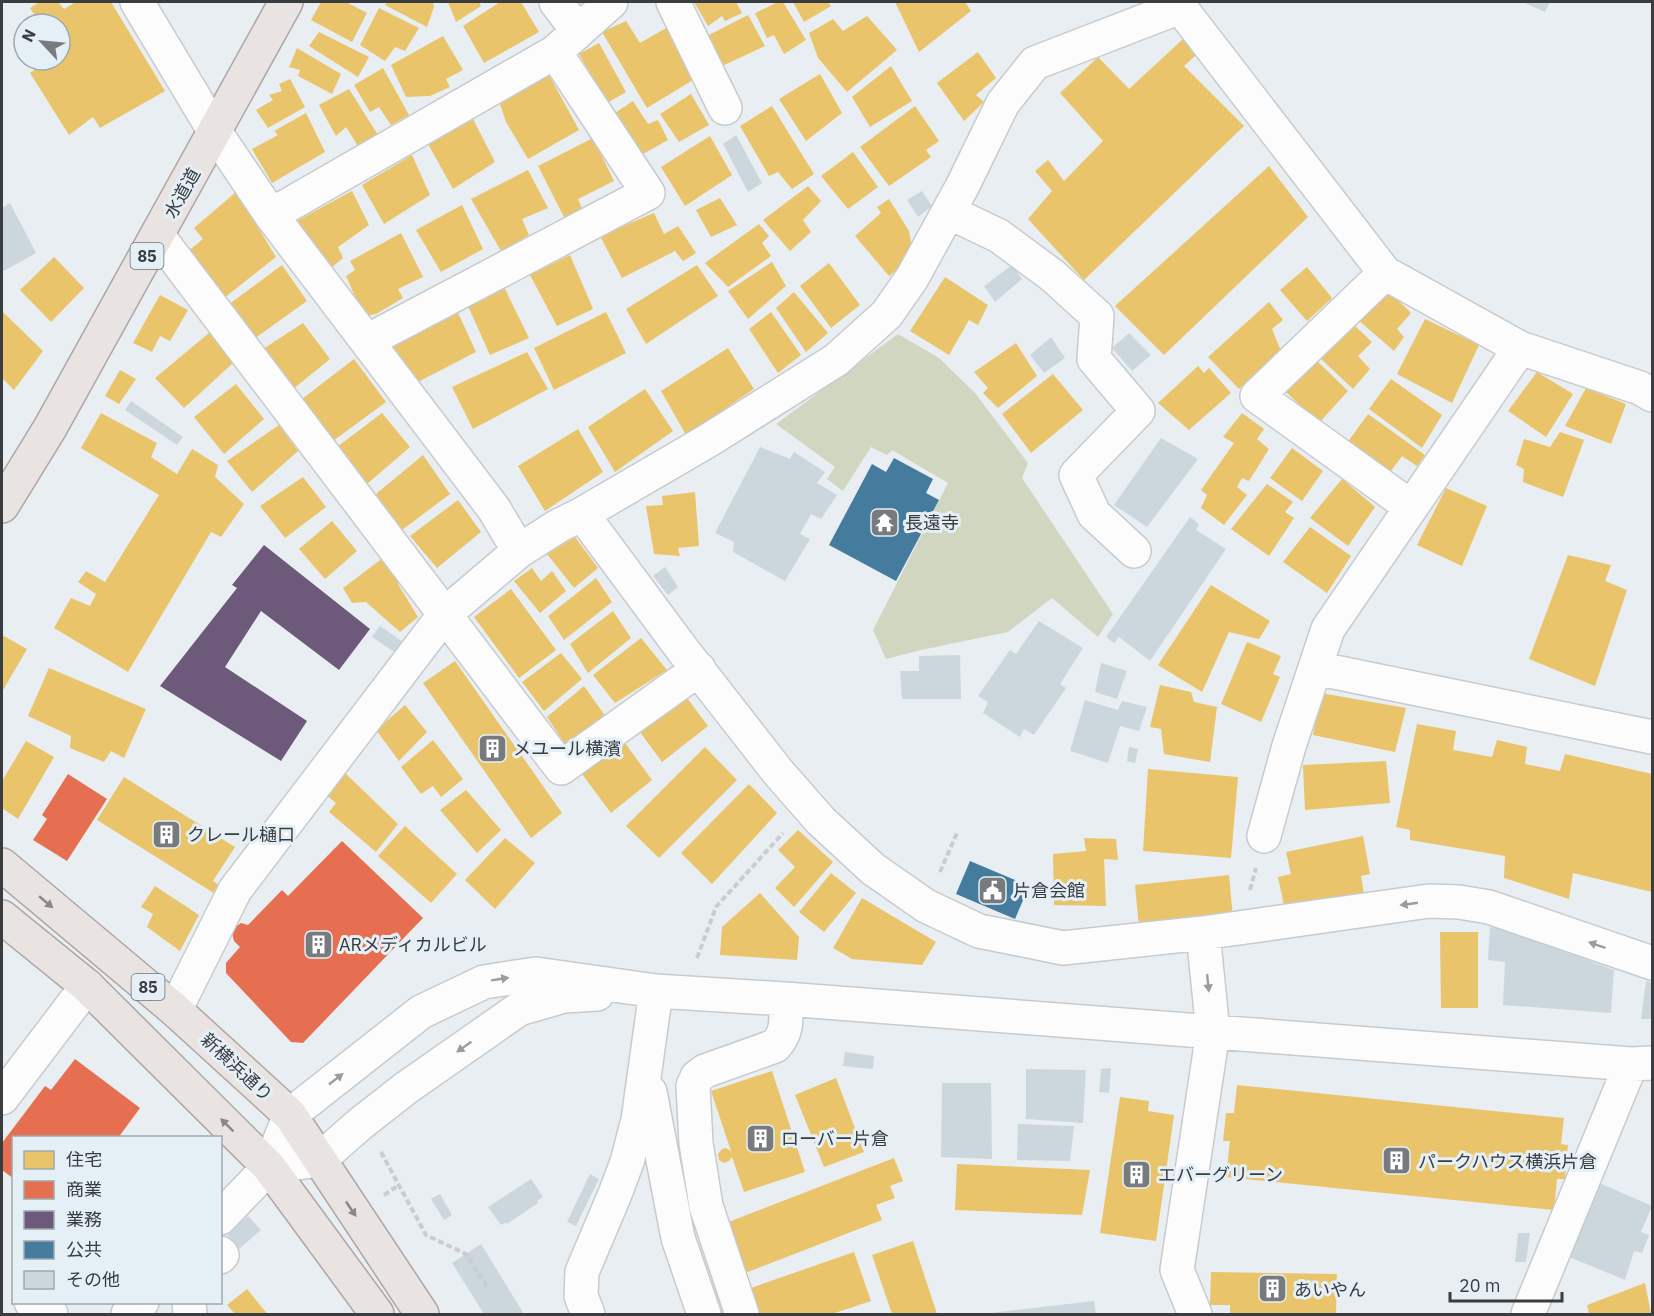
<svg xmlns="http://www.w3.org/2000/svg" width="1654" height="1316" viewBox="0 0 1654 1316" font-family="'IBM Plex Sans','Noto Sans JP',sans-serif">
	<style>
		.green { fill: #d1d6c1 }
		.homes { fill: #e9c46a }
		.shops { fill: #e76f51 }
		.offices { fill: #6d597a }
		.public { fill: #457b9d }
		.building { fill: #ccd7dd }
		.lines { fill: none; stroke-linecap: round; stroke-linejoin: round }
		.minor-casing { stroke: #c7cbce; stroke-width: 36 }
		.major-casing { stroke: #aea6a4; stroke-width: 36 }
		.path { stroke: #c9cdce; stroke-width: 4; stroke-dasharray: 6 3; stroke-linecap: butt }
		.minor { stroke: #fcfcfd; stroke-width: 33 }
		.major { stroke: #e9e4e2; stroke-width: 33 }
		.oneway { fill: #888889 }
		.oneway2 { fill: #9a9c9e }
		.labels { text-anchor: middle; dominant-baseline: central; stroke-width: 6; stroke-linejoin: round; paint-order: stroke }
		.shield { fill: #e5eff6; stroke: #6d7277; stroke-width: 1.5 }
		.shield-label { font-size: 16px; font-weight: bold; fill: #393d40 }
		.street-label { font-size: 18px; fill: #393d40; stroke: #e5eff6 }
		.poi-label { font-size: 18px; fill: #393d40; stroke: #e5eff6; text-anchor: start }
	</style>
	<rect width="100%" height="100%" fill="#e9eef2"/>
	<path class="green" d="M898,334L939,358L975,393L1028,463L1022,478L1113,614L1098,637L1052,598L1008,632L921,650L886,659L873,630L948,483L892,450L887,455L871,447L843,491L827,479L835,467L776,424Z"/>
	<path class="homes" d="M39,2H58L64,9L76,2H111L165,91L100,128L93,117L69,135L30,73L49,60H60V24H40L30,8Z
		M321,2H346L367,13L352,42L311,20Z
		M387,2H433L434,7L427,27L385,5Z
		M448,2H479L481,6L456,22Z
		M500,2H521L539,32L484,63L463,26Z
		M694,2H736L742,13L725,21L722,16L708,26Z
		M778,2H783L806,40L784,54L774,35L767,38L755,13Z
		M793,2H828L831,6L804,22Z
		M895,2H965L971,11L919,52Z
		M379,8L419,28L405,51L395,47L385,61L360,45Z
		M748,15L765,46L720,67L703,38Z
		M867,16L897,50L847,92L818,58L809,33L833,19L843,31Z
		M626,21L640,43L668,27L693,80L647,108L602,32Z
		M319,32L369,57L358,77L309,46Z
		M443,36L463,70L446,79L450,87L430,96L406,97L391,65Z
		M1183,39L1197,54L1184,66L1244,126L1084,280L1028,219L1052,191L1035,171L1048,160L1064,181L1103,141L1060,93L1098,57L1129,89Z
		M599,43L626,92L607,103L579,54Z
		M297,48L341,74L332,94L298,76L300,70L289,67Z
		M978,52L996,78L976,95L984,102L964,121L937,83Z
		M891,66L912,101L870,127L852,97Z
		M383,68L409,115L391,125L379,107L370,112L354,85Z
		M820,74L842,113L806,141L779,99Z
		M549,75L579,130L528,159L506,122L500,104Z
		M290,79L305,107L268,128L256,110L273,100L269,95L282,91L279,84Z
		M349,89L378,135L358,146L346,127L336,136L319,105Z
		M691,94L709,125L679,142L660,114Z
		M633,101L648,124L658,120L668,140L641,155L615,113Z
		M772,106L814,174L792,189L778,172L769,176L740,126Z
		M915,106L939,141L926,150L931,157L889,186L860,147Z
		M306,113L325,152L272,183L252,149L278,135L274,131Z
		M473,119L495,162L453,189L428,144Z
		M710,136L732,175L685,206L661,167Z
		M593,138L614,181L578,199L585,216L568,225L538,166Z
		M853,152L878,187L848,209L821,176Z
		M412,155L430,195L384,224L362,185Z
		M1269,166L1308,217L1164,355L1115,306Z
		M528,170L548,208L522,219L529,235L501,251L471,199Z
		M808,186L821,201L803,220L811,232L790,251L763,220Z
		M352,191L369,225L338,247L343,258L325,273L293,223Z
		M236,192L276,257L224,298L187,252L203,239L194,228Z
		M720,198L737,225L711,237L696,210Z
		M889,199L909,231L912,247L900,267L889,276L855,236L881,213L877,207Z
		M462,205L483,249L441,272L416,230Z
		M654,213L664,234L678,226L696,253L683,261L675,251L622,278L600,236Z
		M759,224L769,236L762,243L771,256L728,287L705,263Z
		M401,233L423,277L398,289L403,298L376,314L358,317L350,306L357,301L346,276L355,270L350,261Z
		M570,255L593,309L557,326L530,275Z
		M54,257L84,288L51,322L20,290Z
		M772,262L786,286L748,319L728,291Z
		M829,263L860,305L831,328L800,286Z
		M282,265L307,301L254,339L228,305Z
		M697,265L718,296L646,344L626,309Z
		M1307,267L1332,298L1307,321L1280,290Z
		M945,277L988,305L978,325L969,320L949,355L910,331Z
		M504,287L529,338L490,355L468,306Z
		M794,292L828,333L806,352L776,308Z
		M1381,293L1392,294L1411,313L1397,329L1404,337L1394,351L1357,319Z
		M160,295L188,310L170,341L160,336L152,352L133,343Z
		M1269,302L1283,320L1272,329L1281,351L1239,389L1208,357Z
		M2,311L43,351L14,390L2,378Z
		M606,312L626,353L554,390L534,348Z
		M771,312L801,355L778,373L749,329Z
		M458,313L476,352L414,384L392,347Z
		M1425,319L1479,345L1452,403L1397,374Z
		M303,323L330,359L292,390L260,351Z
		M1353,324L1372,342L1358,356L1370,369L1353,389L1319,357Z
		M209,333L234,362L184,408L155,378Z
		M1016,343L1037,376L998,408L983,393L988,388L974,372Z
		M728,348L754,389L686,435L661,391Z
		M527,352L548,389L473,429L452,387Z
		M354,359L386,402L333,441L302,399Z
		M1316,360L1348,391L1319,423L1286,392Z
		M1198,366L1204,373L1209,368L1231,393L1189,430L1158,403Z
		M120,370L136,379L119,404L105,396Z
		M1537,372L1573,394L1546,437L1508,411Z
		M1053,374L1083,410L1031,453L1002,414Z
		M1391,379L1442,415L1422,448L1369,409Z
		M236,384L264,419L224,454L194,417Z
		M1586,388L1626,404L1611,444L1565,426Z
		M645,389L673,431L615,472L588,427Z
		M101,413L157,443L151,457L177,474L192,449L218,465L215,477L244,504L221,537L211,532L128,672L54,628L71,598L90,606L96,594L78,582L86,571L105,582L159,495L81,448Z
		M382,413L410,447L367,484L337,447Z
		M1242,413L1264,429L1257,439L1269,449L1249,481L1242,478L1237,487L1247,495L1224,525L1201,508L1207,495L1201,490L1234,443L1223,437Z
		M1368,414L1425,455L1417,466L1402,456L1388,475L1347,443Z
		M279,425L298,451L252,492L227,461Z
		M578,429L603,472L545,511L518,466Z
		M1560,432L1584,440L1563,497L1523,482L1524,469L1516,465L1524,439L1550,447Z
		M1292,448L1323,471L1302,501L1270,478Z
		M423,455L450,494L402,530L376,494Z
		M303,477L326,507L285,538L260,506Z
		M1342,479L1375,507L1348,546L1310,518Z
		M1267,484L1293,502L1285,512L1294,518L1269,556L1231,529Z
		M1446,488L1487,506L1462,566L1417,545Z
		M695,492L699,546L678,548L680,556L654,554L646,506L663,505L662,496Z
		M458,500L481,532L437,568L410,536Z
		M332,521L357,551L325,579L299,549Z
		M1310,527L1351,556L1327,593L1283,562Z
		M575,537L598,568L574,588L547,554Z
		M1568,555L1611,565L1605,581L1627,590L1595,686L1529,659Z
		M383,558L397,575L398,584L418,617L400,632L366,602L352,603L343,588Z
		M532,568L541,581L552,571L566,591L540,613L514,581Z
		M596,578L612,602L564,640L548,616Z
		M1211,585L1270,621L1259,639L1229,632L1202,692L1158,665Z
		M511,589L556,650L519,678L474,617Z
		M613,611L631,638L588,673L570,644Z
		M2,635L27,649L2,692Z
		M641,638L667,670L615,703L593,675Z
		M1247,642L1281,656L1273,674L1280,677L1261,722L1221,704Z
		M561,653L582,679L544,711L522,682Z
		M455,661L562,813L531,838L423,683Z
		M49,668L146,709L124,758L111,751L104,762L70,748L71,736L28,716Z
		M1160,685L1191,692L1194,702L1217,707L1210,762L1164,754L1161,729L1150,727Z
		M584,686L606,717L567,747L547,717Z
		M1321,693L1406,708L1395,752L1313,735Z
		M687,698L708,726L662,762L640,732Z
		M405,705L427,732L399,761L376,730Z
		M1417,724L1456,731L1453,750L1492,757L1497,740L1527,747L1525,764L1560,771L1565,754L1652,774V892L1573,873L1569,899L1504,878L1505,856L1410,840V830L1396,827Z
		M433,740L463,779L441,797L433,786L421,794L401,767Z
		M26,741L54,757L18,819L2,808V781Z
		M625,743L652,780L611,813L582,774Z
		M705,747L737,780L659,858L626,826Z
		M1386,761L1390,803L1305,810L1303,765Z
		M1148,769L1238,777L1231,858L1143,851Z
		M344,772L398,824L376,852L329,812L336,803L325,794Z
		M124,777L235,847L213,881L222,887L217,895L97,820Z
		M749,784L777,813L712,884L681,853Z
		M466,790L501,830L477,853L440,810Z
		M405,826L457,874L431,903L378,856Z
		M798,830L833,862L794,907L775,888L795,867L778,850Z
		M1363,836L1370,874L1361,876L1364,894L1285,910L1278,877L1291,874L1286,852Z
		M505,838L535,863L495,909L465,880Z
		M1084,838L1116,839L1118,860L1104,859L1106,906L1054,905L1053,854L1086,851Z
		M831,873L856,893L824,932L799,912Z
		M1229,875L1233,918L1139,927L1135,885Z
		M155,886L199,915L180,951L147,927L153,914L141,907Z
		M760,893L799,937L797,960L720,955L722,927Z
		M862,898L936,942L922,965L852,959L833,948Z
		M1440,932H1478V1008H1441Z
		M772,1071L805,1172L744,1192L732,1157L729,1161L724,1163L719,1160L718,1154L722,1149L726,1148L731,1151L711,1091Z
		M836,1078L864,1152L824,1167L795,1095Z
		M1237,1085L1564,1118L1561,1144L1568,1145L1565,1179H1557L1554,1210L1226,1177L1230,1141H1223L1226,1113H1234Z
		M1120,1097L1149,1101L1148,1111L1174,1115L1156,1241L1100,1233Z
		M894,1158L903,1181L890,1186L895,1198L876,1205L882,1220L745,1273L726,1223Z
		M957,1164L1090,1170L1082,1215L955,1210Z
		M913,1241L937,1314H892L872,1255Z
		M854,1252L871,1301L832,1314H754L745,1290Z
		M1211,1272L1337,1274L1336,1314H1230V1305H1210Z
		M1645,1283L1651,1314H1589L1587,1305Z
		M247,1289L264,1310L268,1314H235L227,1305Z"/>
	<path class="shops" d="M68,774L107,799L67,861L33,840L47,819L42,815Z
		M342,841L423,918L303,1043L291,1042L226,973V963L240,947L234,941L232,933L235,927L241,923L248,925L282,890L288,896Z
		M75,1059L140,1108L118,1138H14V1179L2,1170V1143L45,1086L51,1090Z"/>
	<path class="offices" d="M264,545L370,629L339,670L261,611L225,667L307,721L281,761L160,686L237,588L232,585Z"/>
	<path class="public" d="M894,458L933,479L926,493L939,500L896,581L829,545L872,464L886,472Z
		M970,861L1029,886L1015,919L956,894Z"/>
	<path class="building" d="M1522,2H1550L1545,12Z
		M736,135L762,183L748,192L723,144Z
		M922,191L932,206L918,217L907,200Z
		M10,203L36,253L2,272V208Z
		M1012,265L1022,279L995,302L984,286Z
		M1129,333L1151,355L1132,371L1112,348Z
		M1051,337L1065,358L1044,373L1030,355Z
		M131,401L183,437L177,445L125,410Z
		M1161,438L1198,459L1147,527L1114,505Z
		M760,447L790,459L794,452L825,472L817,483L837,495L821,519L811,514L800,534L810,539L785,581L733,552L734,542L715,533Z
		M1190,517L1199,524L1196,530L1226,549L1150,661L1119,637L1114,643L1106,637Z
		M665,567L678,587L668,595L653,576Z
		M1039,621L1083,648L1060,684L1066,688L1034,735L1024,729L1020,737L983,713L988,702L978,696L1010,650L1016,654Z
		M380,626L403,642L394,652L372,637Z
		M960,655L961,699H902L900,671H919V656Z
		M1101,663L1127,671L1117,699L1095,692Z
		M1085,700L1118,710L1122,701L1147,707L1139,731L1120,726L1108,763L1070,751Z
		M1129,747L1138,749L1135,763L1127,761Z
		M1490,927L1511,932L1614,970L1611,1013L1503,1005L1505,962L1488,960Z
		M1646,981L1652,983V1019H1641Z
		M845,1052L874,1056L873,1069L843,1066Z
		M1111,1068L1109,1093L1099,1092L1101,1069Z
		M1026,1069L1086,1070L1083,1123L1026,1119Z
		M942,1083H991L992,1159L941,1157Z
		M1018,1124L1074,1126L1070,1161L1017,1160Z
		M590,1174L599,1179L576,1226L567,1222Z
		M531,1179L543,1197L537,1201L538,1203L507,1224L506,1222L501,1225L488,1207Z
		M1597,1182L1652,1206L1641,1232L1649,1235L1642,1253L1634,1251L1625,1280L1567,1256Z
		M440,1194L452,1215L444,1220L431,1199Z
		M248,1216L261,1230L239,1249L227,1234Z
		M1518,1233H1530L1526,1262H1515Z
		M481,1244L524,1314H484L452,1263Z
		M1094,1301L1096,1314H990V1313Z"/>
	<g class="lines">
		<defs>
			<path id="minor" d="M137,2L215,132L271,215L494,509L519,551
				M556,2L578,31
				M673,2L725,108
				M1180,2V7L1385,273L1520,348L1640,388L1652,395
				M949,212L999,236L1053,276L1097,316L1094,359L1138,411L1076,475L1094,514L1134,551
				M271,215L555,52L611,2
				M158,236L561,768L699,669
				M1385,273L1257,396L1411,507
				M367,341L648,193L555,52
				M582,514L682,649L778,772L821,821L873,869L926,906L979,931L1063,948L1203,933L1429,901L1459,902L1489,907L1652,963
				M1315,668L1652,737
				M1264,836L1289,746L1328,629L1520,348
				M175,1010L235,890L445,614L519,551L558,526L582,514L709,440L836,360L887,314L912,278L962,187L1003,103L1035,63L1180,7
				M650,1092L678,1238L704,1314
				M2,1098L87,986
				M269,1167L319,1160L360,1124L406,1088L519,1009L564,996L597,994
				M220,1218L269,1167L290,1115L421,1012L484,982L536,974L656,991L785,999L1631,1064L1652,1063
				M220,1253L222,1255L220,1257
				M31,1302L51,1314
				M189,1302L190,1314
				M128,1314L142,1302
				M588,1314L581,1296L582,1272L615,1194L627,1162L638,1120L656,991
				M742,1314L706,1206L696,1143L693,1086L697,1077L705,1071L775,1046C789,1031 786,1017 785,999
				M1195,1314L1177,1270L1213,1032L1203,933
				M1528,1314L1631,1064"/>
			<path id="major" d="M2,506L50,428L286,2
				M2,865L175,1010L290,1115L422,1314
				M2,917L87,986L269,1167L377,1314"/>
		</defs>
		<use href="#minor" class="minor-casing"/>
		<use href="#major" class="major-casing"/>
		<path class="path" d="M940,872L957,833
			M1250,890L1256,868
			M697,958L716,907L783,833
			M381,1152L426,1235L466,1254L488,1288
			M384,1195L399,1185"/>
		<use href="#minor" class="minor"/>
		<use href="#major" class="major"/>
	</g>
	<defs><path id="oneway-solid" d="M-6-.8H1V-3.2L6.5 0L1 3.2V.8H-6Z" transform="scale(1.5)"/></defs>
	<g class="oneway">
		<use href="#oneway-solid" transform="translate(46 902) rotate(40)"/>
		<use href="#oneway-solid" transform="translate(227 1125) rotate(-135)"/>
		<use href="#oneway-solid" transform="translate(351 1209) rotate(56)"/>
	</g>
	<g class="oneway2">
		<use href="#oneway-solid" transform="translate(1409 904) rotate(172)"/>
		<use href="#oneway-solid" transform="translate(1597 945) rotate(-161)"/>
		<use href="#oneway-solid" transform="translate(500 979) rotate(-9)"/>
		<use href="#oneway-solid" transform="translate(1208 983) rotate(84)"/>
		<use href="#oneway-solid" transform="translate(464 1047) rotate(145)"/>
		<use href="#oneway-solid" transform="translate(336 1079) rotate(-38)"/>
	</g>
	<defs>
		<symbol id="temple-square" viewBox="-11 -11 22 22"><rect x="-9" y="-9" width="18" height="18" rx="4" fill="#777b7e" stroke="#e5eff6"/><path d="M0-6L5-2H3V0L6.5 2.5H4V6H1.5V3h-3V6H-4V2.5H-6.5L-3 0V-2H-5Z" fill="#fff"/></symbol>
		<symbol id="building-square" viewBox="-11 -11 22 22"><rect x="-9" y="-9" width="18" height="18" rx="4" fill="#777b7e" stroke="#e5eff6"/><path d="M-4-6H4V6H1V3H-1V6H-4ZM-2.5-4.3h1.7v1.8h-1.7ZM.8-4.3h1.7v1.8H.8ZM-2.5-1h1.7V.8h-1.7ZM.8-1h1.7V.8H.8Z" fill="#fff"/></symbol>
		<symbol id="civic-square" viewBox="-11 -11 22 22"><rect x="-9" y="-9" width="18" height="18" rx="4" fill="#777b7e" stroke="#e5eff6"/><path d="M-.6-6.5H3V-4.5H.6V-3L4-1V1h2V6H-6V1h2V-1L-.6-3ZM-1.2 2.5V6h2.4V2.5Z" fill="#fff"/></symbol>
	</defs>
	<g fill-rule="evenodd">
		<use href="#temple-square" x="868" y="506" width="33" height="33"/>
		<use href="#building-square" x="476" y="732" width="33" height="33"/>
		<use href="#building-square" x="150" y="818" width="33" height="33"/>
		<use href="#civic-square" x="976" y="874" width="33" height="33"/>
		<use href="#building-square" x="302" y="928" width="33" height="33"/>
		<use href="#building-square" x="744" y="1122" width="33" height="33"/>
		<use href="#building-square" x="1380" y="1144" width="33" height="33"/>
		<use href="#building-square" x="1120" y="1158" width="33" height="33"/>
		<use href="#building-square" x="1256" y="1272" width="33" height="33"/>
	</g>
	<g class="labels">
		<g class="shield">
			<rect x="130.5" y="243" width="33" height="26" rx="4.5"/>
			<rect x="131.5" y="974" width="33" height="26" rx="4.5"/>
		</g>
		<g class="shield-label">
			<text x="147" y="256">85</text>
			<text x="148" y="987">85</text>
		</g>
		<g class="street-label">
			<text transform="translate(182 193) rotate(-61)">水道道</text>
			<text transform="translate(237 1067) rotate(43)">新横浜通り</text>
		</g>
		<g class="poi-label">
			<text x="905" y="522">長遠寺</text>
			<text x="513" y="748">メユール横濱</text>
			<text x="187" y="834">クレール樋口</text>
			<text x="1013" y="890">片倉会館</text>
			<text x="339" y="944">ARメディカルビル</text>
			<text x="781" y="1138">ローバー片倉</text>
			<text x="1418" y="1161">パークハウス横浜片倉</text>
			<text x="1158" y="1174">エバーグリーン</text>
			<text x="1294" y="1289">あいやん</text>
		</g>
	</g>
	<rect width="1654" height="1316" fill="none" stroke="#393d40" stroke-width="6"/>
	<rect x="12" y="1136" width="210" height="168" fill="#e5eff6" stroke="#a0a8ad" stroke-width="1.5"/>
	<rect x="24" y="1151" width="30" height="18" fill="#e9c46a" stroke="#a0a8ad" stroke-width="1.5"/>
	<text x="66" y="1166" font-size="18" fill="#393d40">住宅</text>
	<rect x="24" y="1181" width="30" height="18" fill="#e76f51" stroke="#a0a8ad" stroke-width="1.5"/>
	<text x="66" y="1196" font-size="18" fill="#393d40">商業</text>
	<rect x="24" y="1211" width="30" height="18" fill="#6d597a" stroke="#a0a8ad" stroke-width="1.5"/>
	<text x="66" y="1226" font-size="18" fill="#393d40">業務</text>
	<rect x="24" y="1241" width="30" height="18" fill="#457b9d" stroke="#a0a8ad" stroke-width="1.5"/>
	<text x="66" y="1256" font-size="18" fill="#393d40">公共</text>
	<rect x="24" y="1271" width="30" height="18" fill="#ccd7dd" stroke="#a0a8ad" stroke-width="1.5"/>
	<text x="66" y="1286" font-size="18" fill="#393d40">その他</text>
	<g transform="translate(42 42) rotate(296)"><circle r="28" fill="#e5eff6" stroke="#a0a8ad" stroke-width="1.5"/>
	<path d="M0-4.5L10 22L0 15L-10 22Z" fill="#777b7e"/>
	<text y="-9" font-size="16" font-weight="bold" text-anchor="middle" fill="#393d40">N</text>
	</g>
	<path d="M1450 1292v9h112v-9" fill="none" stroke="#393d40" stroke-width="3"/>
	<text x="1459" y="1292" font-size="18" fill="#393d40" stroke="#e5eff6" stroke-width="4.5" paint-order="stroke">20 m</text>
</svg>
